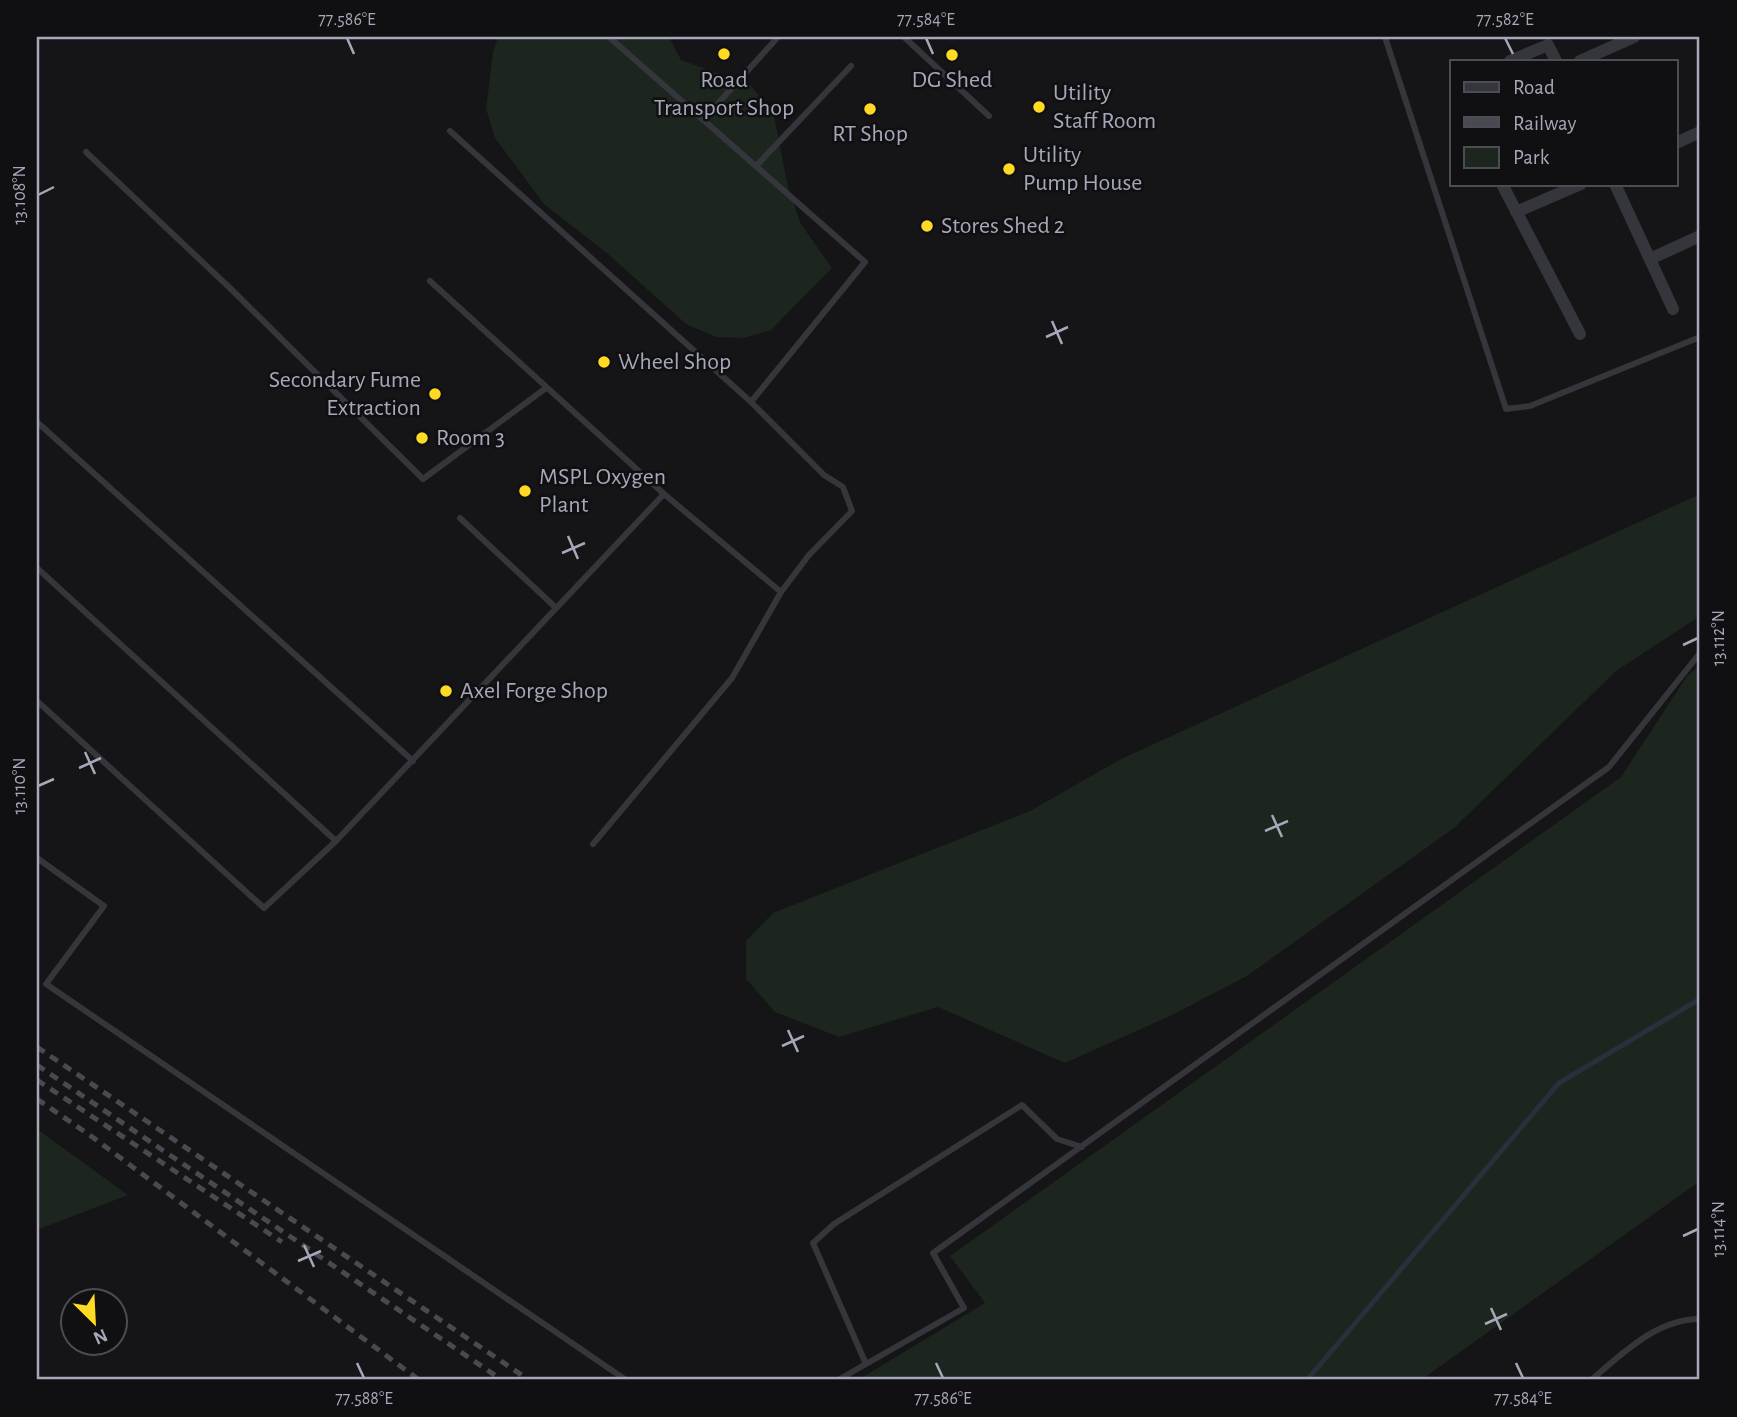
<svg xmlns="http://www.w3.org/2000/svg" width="1737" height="1417" viewBox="0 0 1737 1417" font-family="'Alegreya Sans',sans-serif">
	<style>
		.green { fill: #1c251e }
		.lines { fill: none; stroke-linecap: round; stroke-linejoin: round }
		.stream { stroke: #29303b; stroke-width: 5 }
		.lane { stroke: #35353c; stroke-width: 6 }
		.street { stroke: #35353c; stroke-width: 12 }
		.rail { stroke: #484951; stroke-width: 5; stroke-dasharray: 9 7; stroke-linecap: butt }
		.ticks { fill: none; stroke: #a5a8b8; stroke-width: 2.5 }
		.poi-dot { fill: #ffda24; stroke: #100f11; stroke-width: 2.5 }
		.labels { text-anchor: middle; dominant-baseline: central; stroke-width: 5; stroke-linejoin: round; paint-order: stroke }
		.poi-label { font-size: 24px; fill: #a5a8b8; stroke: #100f11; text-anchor: start }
		.neatline { fill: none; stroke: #a5a8b8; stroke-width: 2.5 }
		.ticks-label { font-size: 18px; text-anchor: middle; fill: #a5a8b8 }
	</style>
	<rect width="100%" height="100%" fill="#151416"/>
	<path class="green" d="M498,37H669L681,60L749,84L773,111L788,187L801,224L832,268L771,330L744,338L716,337L686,324L609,255L544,204L495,138L486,109L493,52Z
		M1700,494V616L1616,671L1454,828L1247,976L1170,1016L1065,1063L938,1007L839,1037L775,1012L746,979V941L773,913L1030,811L1121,759Z
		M1700,665V1181L1421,1380H858L985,1303L950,1256L1621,777L1687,676Z
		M37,1129L128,1195L37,1230Z"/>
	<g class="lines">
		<path class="stream" d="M1307,1380L1559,1083L1700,999"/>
		<path class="lane" d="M904,37L989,116
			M1385,37L1506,409L1530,406L1700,337
			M703,120L778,37
			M450,131L751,402
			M86,152L232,290L423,479L546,388
			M756,166L851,66
			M430,281L664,494
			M37,422L413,761
			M460,518L555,607
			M37,568L336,841L664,494L781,592L809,555L852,511L843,487L824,475L751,402L865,262L609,37
			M37,701L264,908L336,841
			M593,844L732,678L781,592
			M37,858L104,906L46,984L626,1380
			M866,1364L813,1243L834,1224L1022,1105L1057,1139L1082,1147
			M838,1380L964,1308L933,1253L1609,767L1700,653
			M1591,1380C1622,1354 1656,1319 1700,1319"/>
		<path class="street" d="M1510,61L1548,45L1556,61
			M1580,61L1634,37
			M1676,143L1700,132
			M1502,184L1580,334
			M1615,184L1673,309
			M1516,212L1581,184
			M1650,259L1700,236"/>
		<path class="rail" d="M37,1047L529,1380
			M37,1065L502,1380
			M37,1080L282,1242
			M37,1099L91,1136L419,1380"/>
	</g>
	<path class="ticks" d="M347,38L354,54M926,38L933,54M1505,38L1513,54M38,195L54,187M1052,321L1062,344M1046,337L1068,327M568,536L578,559M562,553L585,543M1683,645L1698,638M85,752L95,774M79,768L101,758M38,786L54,779M1272,815L1282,837M1265,831L1288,821M788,1030L798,1052M782,1046L804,1036M1683,1236L1698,1229M304,1245L314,1267M298,1261L321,1251M1491,1308L1501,1330M1485,1324L1507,1314M357,1363L364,1378M936,1363L943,1378M1516,1363L1523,1378"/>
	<g class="poi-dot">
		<circle cx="724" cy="54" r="7"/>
		<circle cx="952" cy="55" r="7"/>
		<circle cx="1039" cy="107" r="7"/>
		<circle cx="870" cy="109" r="7"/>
		<circle cx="1009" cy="169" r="7"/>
		<circle cx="927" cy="226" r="7"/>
		<circle cx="604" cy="362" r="7"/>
		<circle cx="435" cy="394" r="7"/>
		<circle cx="422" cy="438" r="7"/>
		<circle cx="525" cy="491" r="7"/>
		<circle cx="446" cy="691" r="7"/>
	</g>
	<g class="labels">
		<g class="poi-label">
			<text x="724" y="80" text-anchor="middle">Road<tspan x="724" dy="28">Transport Shop</tspan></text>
			<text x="952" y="80" text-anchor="middle">DG Shed</text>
			<text x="1053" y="93">Utility<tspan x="1053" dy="28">Staff Room</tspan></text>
			<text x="870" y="134" text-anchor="middle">RT Shop</text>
			<text x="1023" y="155">Utility<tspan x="1023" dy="28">Pump House</tspan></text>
			<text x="941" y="226">Stores Shed 2</text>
			<text x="618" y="362">Wheel Shop</text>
			<text x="421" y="380" text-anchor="end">Secondary Fume<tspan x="421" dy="28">Extraction</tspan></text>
			<text x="436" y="438">Room 3</text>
			<text x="539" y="477">MSPL Oxygen<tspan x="539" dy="28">Plant</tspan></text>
			<text x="460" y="691">Axel Forge Shop</text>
		</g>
	</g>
	<rect width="1737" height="1417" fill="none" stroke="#100f11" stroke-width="77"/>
	<rect x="1450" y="60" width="228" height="126" fill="#100f11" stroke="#4c4c54" stroke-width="2"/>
	<rect x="1464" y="82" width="35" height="10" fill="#35353c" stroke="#4c4c54" stroke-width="2"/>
	<text x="1513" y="94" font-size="21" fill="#a5a8b8">Road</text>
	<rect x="1464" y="117" width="35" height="10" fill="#484951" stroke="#4c4c54" stroke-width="2"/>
	<text x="1513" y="130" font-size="21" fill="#a5a8b8">Railway</text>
	<rect x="1464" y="147" width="35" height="21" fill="#1c251e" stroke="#4c4c54" stroke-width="2"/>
	<text x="1513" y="164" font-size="21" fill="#a5a8b8">Park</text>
	<g transform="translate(94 1322) rotate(156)"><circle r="33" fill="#100f11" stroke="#4c4c54" stroke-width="2"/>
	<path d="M0-5L12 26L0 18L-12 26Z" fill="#ffda24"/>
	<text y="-10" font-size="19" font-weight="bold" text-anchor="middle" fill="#a5a8b8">N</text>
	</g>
	<rect x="38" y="38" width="1660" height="1340" class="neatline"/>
	<g class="ticks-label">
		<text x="347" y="25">77.586°E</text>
		<text x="926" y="25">77.584°E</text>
		<text x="1505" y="25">77.582°E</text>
		<text transform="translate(19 195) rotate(-90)" y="6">13.108°N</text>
		<text transform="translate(1718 638) rotate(-90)" y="6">13.112°N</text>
		<text transform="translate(19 786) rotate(-90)" y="6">13.110°N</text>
		<text transform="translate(1718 1229) rotate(-90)" y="6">13.114°N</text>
		<text x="364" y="1404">77.588°E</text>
		<text x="943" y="1404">77.586°E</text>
		<text x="1523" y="1404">77.584°E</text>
	</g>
</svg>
